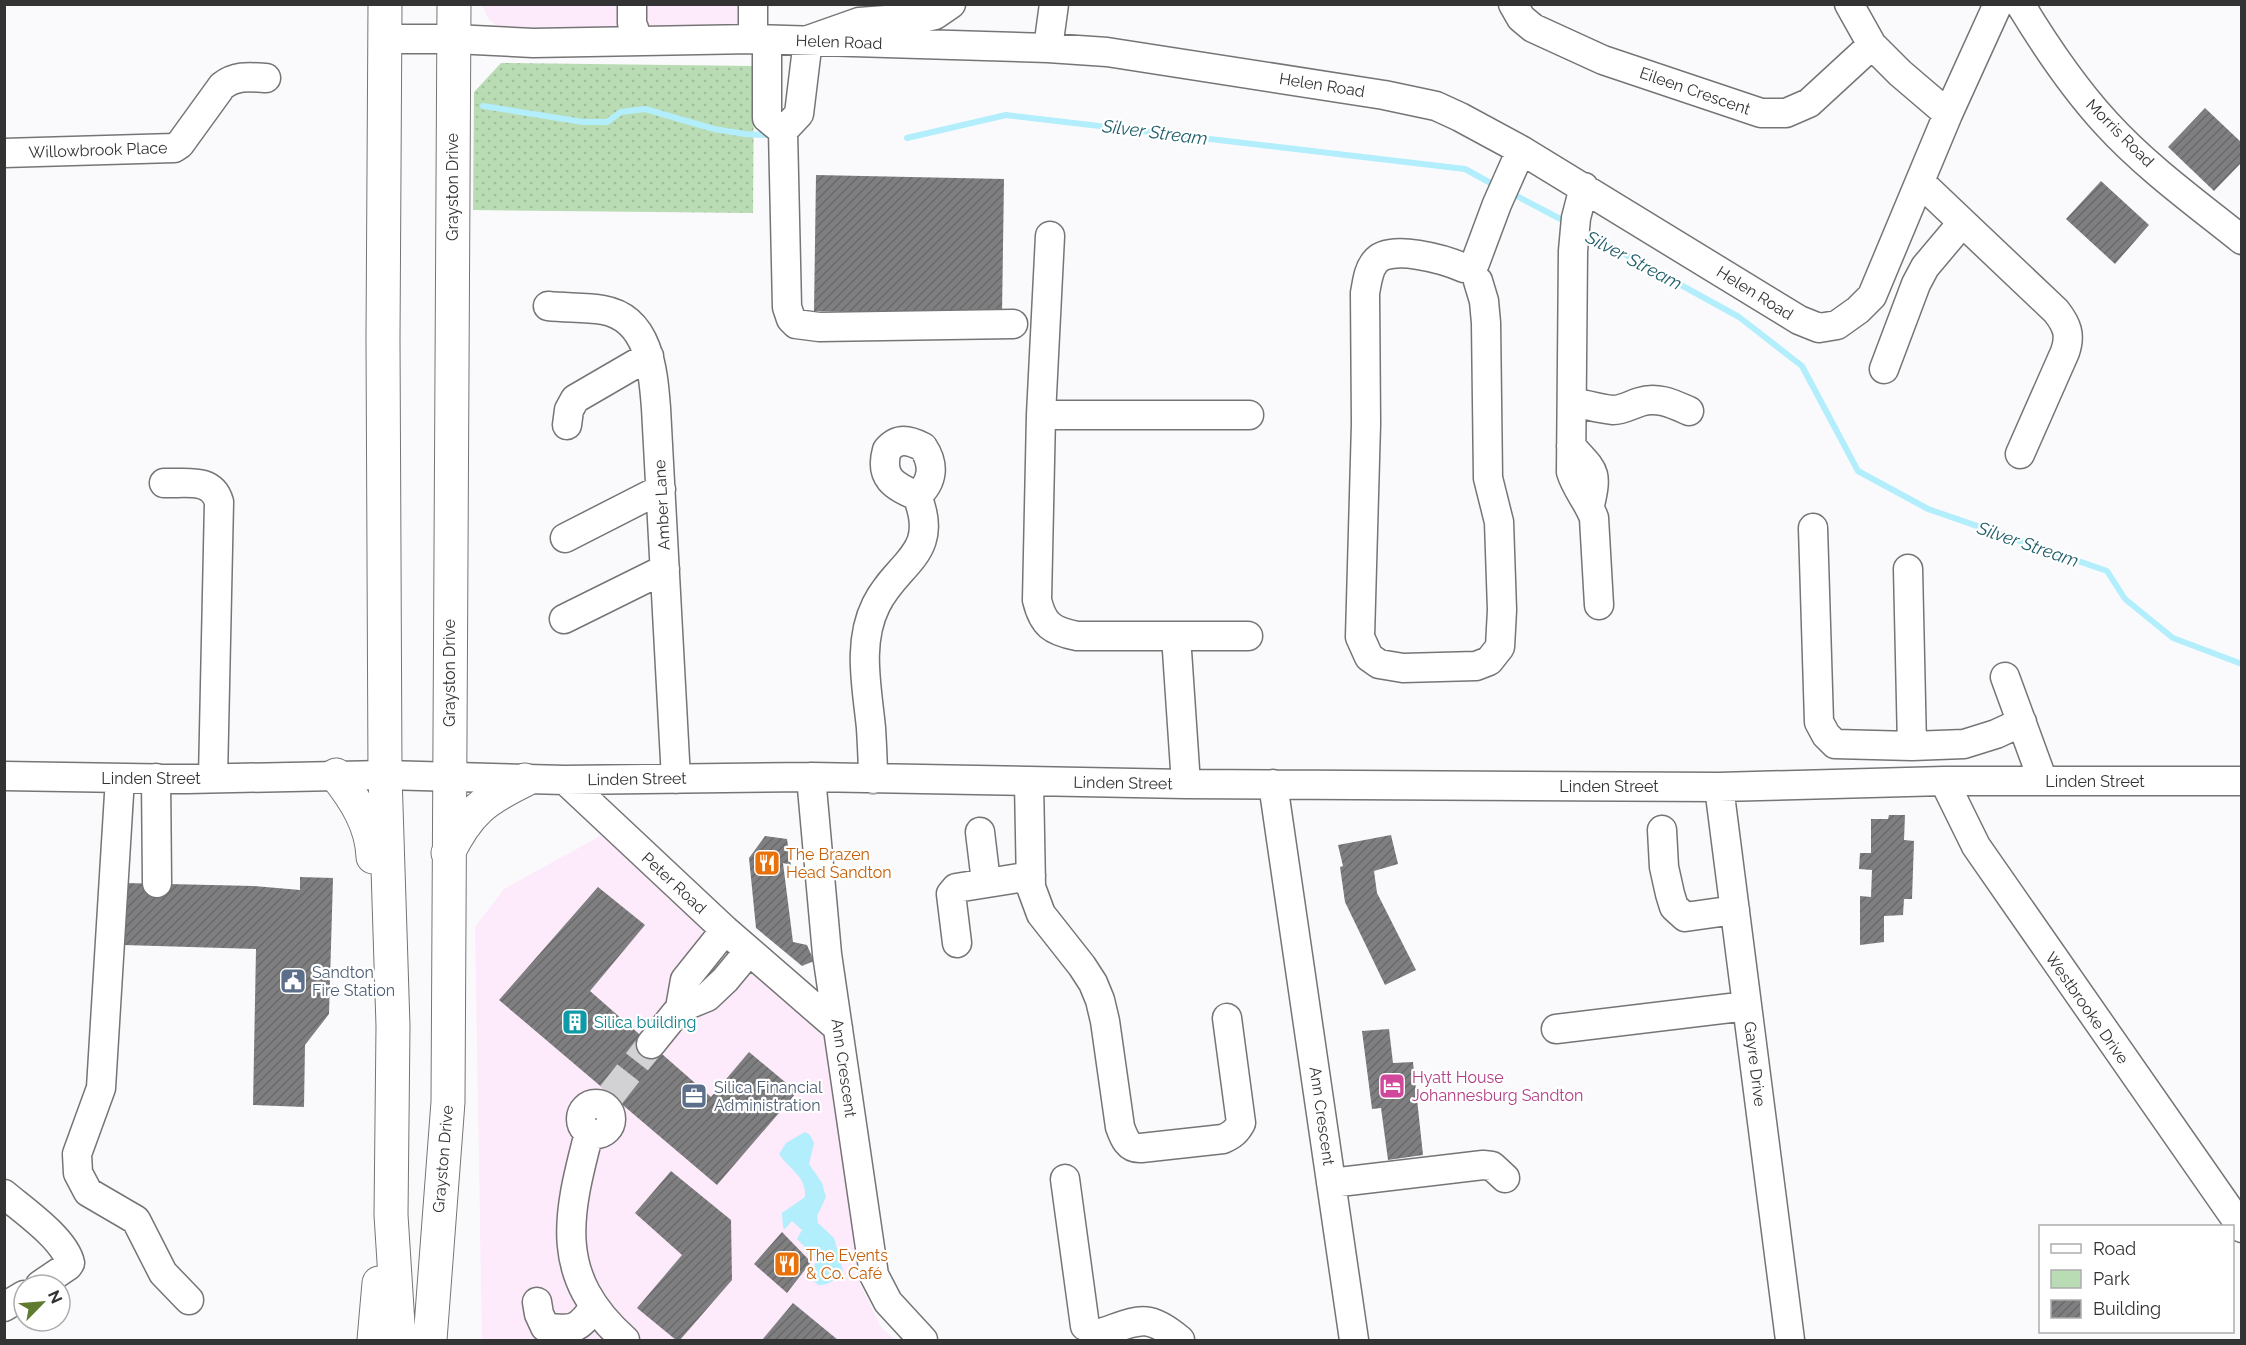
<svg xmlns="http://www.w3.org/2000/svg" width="2246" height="1345" viewBox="0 0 2246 1345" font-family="Raleway,sans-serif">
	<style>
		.commercial { fill: #fdeafa }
		.green { fill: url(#green-dots) }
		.water { fill: #b2eefc }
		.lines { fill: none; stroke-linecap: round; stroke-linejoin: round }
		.stream { stroke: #b2eefc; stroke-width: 6 }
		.building { fill: url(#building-hatch) }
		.minor-tunnel { stroke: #d2d2d4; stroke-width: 28; stroke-dasharray: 28 14; stroke-linecap: butt }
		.minor-casing { stroke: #757576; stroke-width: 31 }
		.major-casing { stroke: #757576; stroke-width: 35 }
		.minor { stroke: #fff; stroke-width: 28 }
		.major { stroke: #fff; stroke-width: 33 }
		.labels { text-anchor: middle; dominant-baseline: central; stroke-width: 4.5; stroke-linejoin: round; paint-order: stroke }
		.street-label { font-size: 16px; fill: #333; stroke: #fff }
		.food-label { font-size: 16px; fill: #c56008; stroke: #fff; text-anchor: start }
		.service-label { font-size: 16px; fill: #4e5e75; stroke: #fff; text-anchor: start }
		.culture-label { font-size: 16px; fill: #0d838f; stroke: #fff; text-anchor: start }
		.hotel-label { font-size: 16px; fill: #b23c85; stroke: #fff; text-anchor: start }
		.water-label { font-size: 18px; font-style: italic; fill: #215f6b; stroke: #fff }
	</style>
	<defs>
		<pattern id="green-dots" width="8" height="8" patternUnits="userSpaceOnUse" patternTransform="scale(1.5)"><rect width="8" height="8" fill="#b9dcb4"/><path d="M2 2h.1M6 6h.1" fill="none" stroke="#a0bd9b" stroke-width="1.8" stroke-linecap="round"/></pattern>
		<pattern id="building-hatch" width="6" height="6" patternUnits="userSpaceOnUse" patternTransform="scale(1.5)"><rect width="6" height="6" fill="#7f7f81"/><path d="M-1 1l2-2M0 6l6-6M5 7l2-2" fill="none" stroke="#69696a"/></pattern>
	</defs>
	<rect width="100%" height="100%" fill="#fafafc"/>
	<path class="commercial" d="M482,5H746V30H505L489,20Z
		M604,834L828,1035L860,1284L881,1327L895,1340H482L475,927L504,889Z"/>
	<path class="green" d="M501,63L754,66L753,213L473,210L474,92Z"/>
	<path class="water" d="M805,1132L810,1135L814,1143L809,1164L822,1183L826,1197L817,1216L818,1223L834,1238L843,1271C836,1279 830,1285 819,1285C806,1278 814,1268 817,1259L797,1239L802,1230L792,1221L785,1229L783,1228L782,1213L805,1197C807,1177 789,1169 779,1154L786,1143Z"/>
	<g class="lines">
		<path class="stream" d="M483,106L583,122H607L621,112L645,109L714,129L745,134L766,135
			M907,138L1006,115L1465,169L1496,186
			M1511,193L1568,223
			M1583,231L1739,317L1802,366L1858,471L1928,509L2107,571L2125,599L2173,638L2242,664"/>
	</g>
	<path class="building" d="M2205,108L2242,143V162L2214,191L2168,147Z
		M816,175L1004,179L1002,315L814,311Z
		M2101,181L2149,225L2115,264L2066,219Z
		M1889,815H1905L1904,840L1914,841L1912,899H1904L1903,915L1884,916V942L1860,945V896L1871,897L1872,870L1859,869L1860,853H1871V819H1888Z
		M1391,835L1398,864L1374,871L1377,893L1416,970L1385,985L1345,902L1340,867L1343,866L1338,845Z
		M765,836L787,839L791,865L783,863L793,942L807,945L814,961L802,966L756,928L749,858Z
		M300,877L333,878L329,1014L305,1045L304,1107L253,1105L256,949L124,945L125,883L254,886L300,890Z
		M598,887L645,925L590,991L711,1097L749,1052L797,1092L717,1185L499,1000Z
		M1389,1029L1393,1063L1413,1062L1423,1155L1388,1160L1381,1108L1372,1109L1362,1031Z
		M671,1171L731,1220L732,1280L680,1340H676L637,1308L682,1255L635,1213Z
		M782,1232L811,1262L787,1293L754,1264Z
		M793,1303L838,1340H762Z"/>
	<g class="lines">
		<path class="minor-tunnel" d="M611,1095L651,1044"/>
		<defs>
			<path id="minor" d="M632,4V23L638,40
				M753,4V39
				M951,4L935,15L926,17L859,22L808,40L799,114L783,131L787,307L791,319L796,324L819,327L1013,324
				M1513,4L1521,18L1533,28L1603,60L1761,113H1786L1809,103L1872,45
				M1849,4L1872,45L1900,73L1948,114
				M2020,4C2046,47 2073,87 2106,123C2146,167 2196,203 2242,240
				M385,39H454L533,43L753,39L1048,48L1107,52L1384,95L1436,106L1460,117L1521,150L1799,320L1819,328L1837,325L1858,310L1872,296L1948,114L1998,4
				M767,40V118L783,131
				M1048,48L1054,4
				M4,153L174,148L180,144L222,86C236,75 250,77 266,78
				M1920,182L2056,311C2067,325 2071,335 2065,352L2020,454
				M1584,187L1576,218L1573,251L1571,472C1576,489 1588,501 1594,518L1599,605
				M1050,236L1041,415L1037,600C1043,625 1052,631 1077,636H1248
				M1475,263L1497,204L1521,150
				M1464,268C1446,260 1389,243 1375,262C1368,270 1367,283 1365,293L1366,424L1360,637L1369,657L1379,664L1403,668L1476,666L1489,661L1500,647L1502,610L1499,522L1488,478L1486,323L1484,301L1478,281
				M548,306C566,308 585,307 603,310C649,318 653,370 656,408L676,779
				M1884,369L1916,284L1925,267L1962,223
				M1572,402C1585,404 1599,409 1613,410C1623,410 1630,405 1640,402C1657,396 1673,404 1689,411
				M1041,415H1249
				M567,425L569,410L575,399L649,356
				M1571,446C1594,472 1598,470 1590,505
				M164,483C186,484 212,477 219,502L213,778
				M1813,528L1819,722L1826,735L1835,744L1912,746L1964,744L1996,734L2022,722
				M565,538L661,489
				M1908,569L1912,746
				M564,619L665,569
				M1176,636L1186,784
				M2005,677L2043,781
				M4,776L187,779L385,775L565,780L811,777L1186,784L1719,787L1944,781H2242
				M811,777L827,954L874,1275L888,1302L923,1340
				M120,778L101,1088L77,1154L78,1173L88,1192L136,1220L163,1273L189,1300
				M156,778L157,883
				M873,779C873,762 872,745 871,728C867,687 857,643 876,605C897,562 941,554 917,496C894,486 879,478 887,450C898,437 909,440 923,447C935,465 933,482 917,496
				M565,780L725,930L838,1028
				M1944,781L1976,846L2242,1228
				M1029,782L1031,887L1041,914L1082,966L1093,983L1100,1000L1105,1021L1120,1127C1124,1138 1128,1149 1141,1148L1223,1139C1232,1135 1236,1132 1241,1123L1227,1018
				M1273,784L1354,1340
				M1719,787L1790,1340
				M1662,830L1664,867L1670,894L1674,907L1685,917L1735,910
				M980,832L986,882
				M957,943L951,894L956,888L1031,876
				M680,1008L685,980L725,930
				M1556,1029L1747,1006
				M651,1044L680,1008L707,997L725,980L749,951
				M581 1119a15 15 0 1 1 30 0a15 15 0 1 1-30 0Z
				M589,1133C567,1217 553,1276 625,1340
				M1065,1179L1085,1326
				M1331,1183L1483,1165L1492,1166L1505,1178
				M4,1194C23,1210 65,1239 70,1263L68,1266L40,1285
				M537,1302L539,1314L545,1327C573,1331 578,1330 594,1307
				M4,1307L24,1295
				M1098,1334C1138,1321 1146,1311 1180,1340"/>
			<path id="major" d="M385,4L383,339L385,775L393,1026L391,1215L399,1340
				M336,775C355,799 372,825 373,857
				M448,853C469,811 484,800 525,780
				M374,1340L379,1283
				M430,1340L448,1102L454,4"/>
		</defs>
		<use href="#minor" class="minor-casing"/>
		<use href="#major" class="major-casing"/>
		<use href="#minor" class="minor"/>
		<use href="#major" class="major"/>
	</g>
	<defs>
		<symbol id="restaurant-square" viewBox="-11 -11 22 22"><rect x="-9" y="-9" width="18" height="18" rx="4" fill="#e8710a" stroke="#fff"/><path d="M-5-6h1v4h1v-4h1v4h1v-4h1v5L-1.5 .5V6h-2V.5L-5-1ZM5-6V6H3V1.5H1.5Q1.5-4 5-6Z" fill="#fff"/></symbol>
		<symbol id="civic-square" viewBox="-11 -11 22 22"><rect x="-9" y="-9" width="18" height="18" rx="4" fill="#5c6f8a" stroke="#fff"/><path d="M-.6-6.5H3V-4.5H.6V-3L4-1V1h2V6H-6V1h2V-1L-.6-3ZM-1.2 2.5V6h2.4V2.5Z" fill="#fff"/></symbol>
		<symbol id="building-square" viewBox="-11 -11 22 22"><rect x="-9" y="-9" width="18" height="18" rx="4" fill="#0f9aa8" stroke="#fff"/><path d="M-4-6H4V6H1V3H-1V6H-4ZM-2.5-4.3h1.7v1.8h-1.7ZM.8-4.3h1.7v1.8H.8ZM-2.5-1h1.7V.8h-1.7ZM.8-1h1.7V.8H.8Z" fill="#fff"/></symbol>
		<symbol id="hotel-square" viewBox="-11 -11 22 22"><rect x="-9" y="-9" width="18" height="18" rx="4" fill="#d1479c" stroke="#fff"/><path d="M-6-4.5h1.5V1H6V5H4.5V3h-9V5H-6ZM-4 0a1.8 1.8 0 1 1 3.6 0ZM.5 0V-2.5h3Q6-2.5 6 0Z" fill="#fff"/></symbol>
		<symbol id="office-square" viewBox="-11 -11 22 22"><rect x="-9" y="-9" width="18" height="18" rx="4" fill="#5c6f8a" stroke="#fff"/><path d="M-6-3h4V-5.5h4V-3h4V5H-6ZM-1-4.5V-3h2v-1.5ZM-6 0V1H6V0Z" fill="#fff"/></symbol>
	</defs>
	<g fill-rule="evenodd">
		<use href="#restaurant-square" x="752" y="848" width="30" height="30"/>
		<use href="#civic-square" x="278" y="966" width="30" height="30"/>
		<use href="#building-square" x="560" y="1007" width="30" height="30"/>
		<use href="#hotel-square" x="1377" y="1071" width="30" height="30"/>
		<use href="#office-square" x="679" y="1081" width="30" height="30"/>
		<use href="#restaurant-square" x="772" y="1249" width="30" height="30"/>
	</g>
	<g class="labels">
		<g class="street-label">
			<text transform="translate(839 42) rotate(2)">Helen Road</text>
			<text transform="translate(1322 85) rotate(9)">Helen Road</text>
			<text transform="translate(1695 91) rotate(19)">Eileen Crescent</text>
			<text transform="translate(2120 133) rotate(45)">Morris Road</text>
			<text transform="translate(98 150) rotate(-2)">Willowbrook Place</text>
			<text transform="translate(452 187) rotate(-90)">Grayston Drive</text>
			<text transform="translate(1755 293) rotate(32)">Helen Road</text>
			<text transform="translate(662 505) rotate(-93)">Amber Lane</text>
			<text transform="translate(449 673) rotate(-90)">Grayston Drive</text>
			<text x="151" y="778">Linden Street</text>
			<text transform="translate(637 779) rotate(-1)">Linden Street</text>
			<text x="2095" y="781">Linden Street</text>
			<text transform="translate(1123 783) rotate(1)">Linden Street</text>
			<text x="1609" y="786">Linden Street</text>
			<text transform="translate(674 883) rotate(43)">Peter Road</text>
			<text transform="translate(2087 1008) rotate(55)">Westbrooke Drive</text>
			<text transform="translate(1755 1064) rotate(83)">Gayre Drive</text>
			<text transform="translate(844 1068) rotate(82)">Ann Crescent</text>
			<text transform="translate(1322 1116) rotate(82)">Ann Crescent</text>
			<text transform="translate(443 1159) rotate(-85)">Grayston Drive</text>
		</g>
		<g class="food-label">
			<text x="786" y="854">The Brazen<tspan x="786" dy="18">Head Sandton</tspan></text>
			<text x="806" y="1255">The Events<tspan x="806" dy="18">&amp; Co. Café</tspan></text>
		</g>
		<g class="service-label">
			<text x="312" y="972">Sandton<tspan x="312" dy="18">Fire Station</tspan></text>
			<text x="714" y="1087">Silica Financial<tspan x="714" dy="18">Administration</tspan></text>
		</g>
		<g class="culture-label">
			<text x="594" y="1022">Silica building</text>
		</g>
		<g class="hotel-label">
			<text x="1412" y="1077">Hyatt House<tspan x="1412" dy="18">Johannesburg Sandton</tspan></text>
		</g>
		<g class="water-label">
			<text transform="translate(1155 132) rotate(7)">Silver Stream</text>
			<text transform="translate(1634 260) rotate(28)">Silver Stream</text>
			<text transform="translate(2028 544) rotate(19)">Silver Stream</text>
		</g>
	</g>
	<rect width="2246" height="1345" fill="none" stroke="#333333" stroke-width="12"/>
	<rect x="2039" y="1225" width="195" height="108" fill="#ffffff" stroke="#adadad" stroke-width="1.5"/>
	<rect x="2051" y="1244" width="30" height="9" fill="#ffffff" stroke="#adadad" stroke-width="1.5"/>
	<text x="2093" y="1255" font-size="18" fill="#333333">Road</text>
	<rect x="2051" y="1270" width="30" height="18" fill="#b9dcb4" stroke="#adadad" stroke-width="1.5"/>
	<text x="2093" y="1285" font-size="18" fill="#333333">Park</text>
	<rect x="2051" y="1300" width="30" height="18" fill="url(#building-hatch)" stroke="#adadad" stroke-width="1.5"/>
	<text x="2093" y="1315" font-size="18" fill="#333333">Building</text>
	<g transform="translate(42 1303) rotate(65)"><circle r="28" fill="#ffffff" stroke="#adadad" stroke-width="1.5"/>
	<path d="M0-4.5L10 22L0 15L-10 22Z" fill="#5f7b30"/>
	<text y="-9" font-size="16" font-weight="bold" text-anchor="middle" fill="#333333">N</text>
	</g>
</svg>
